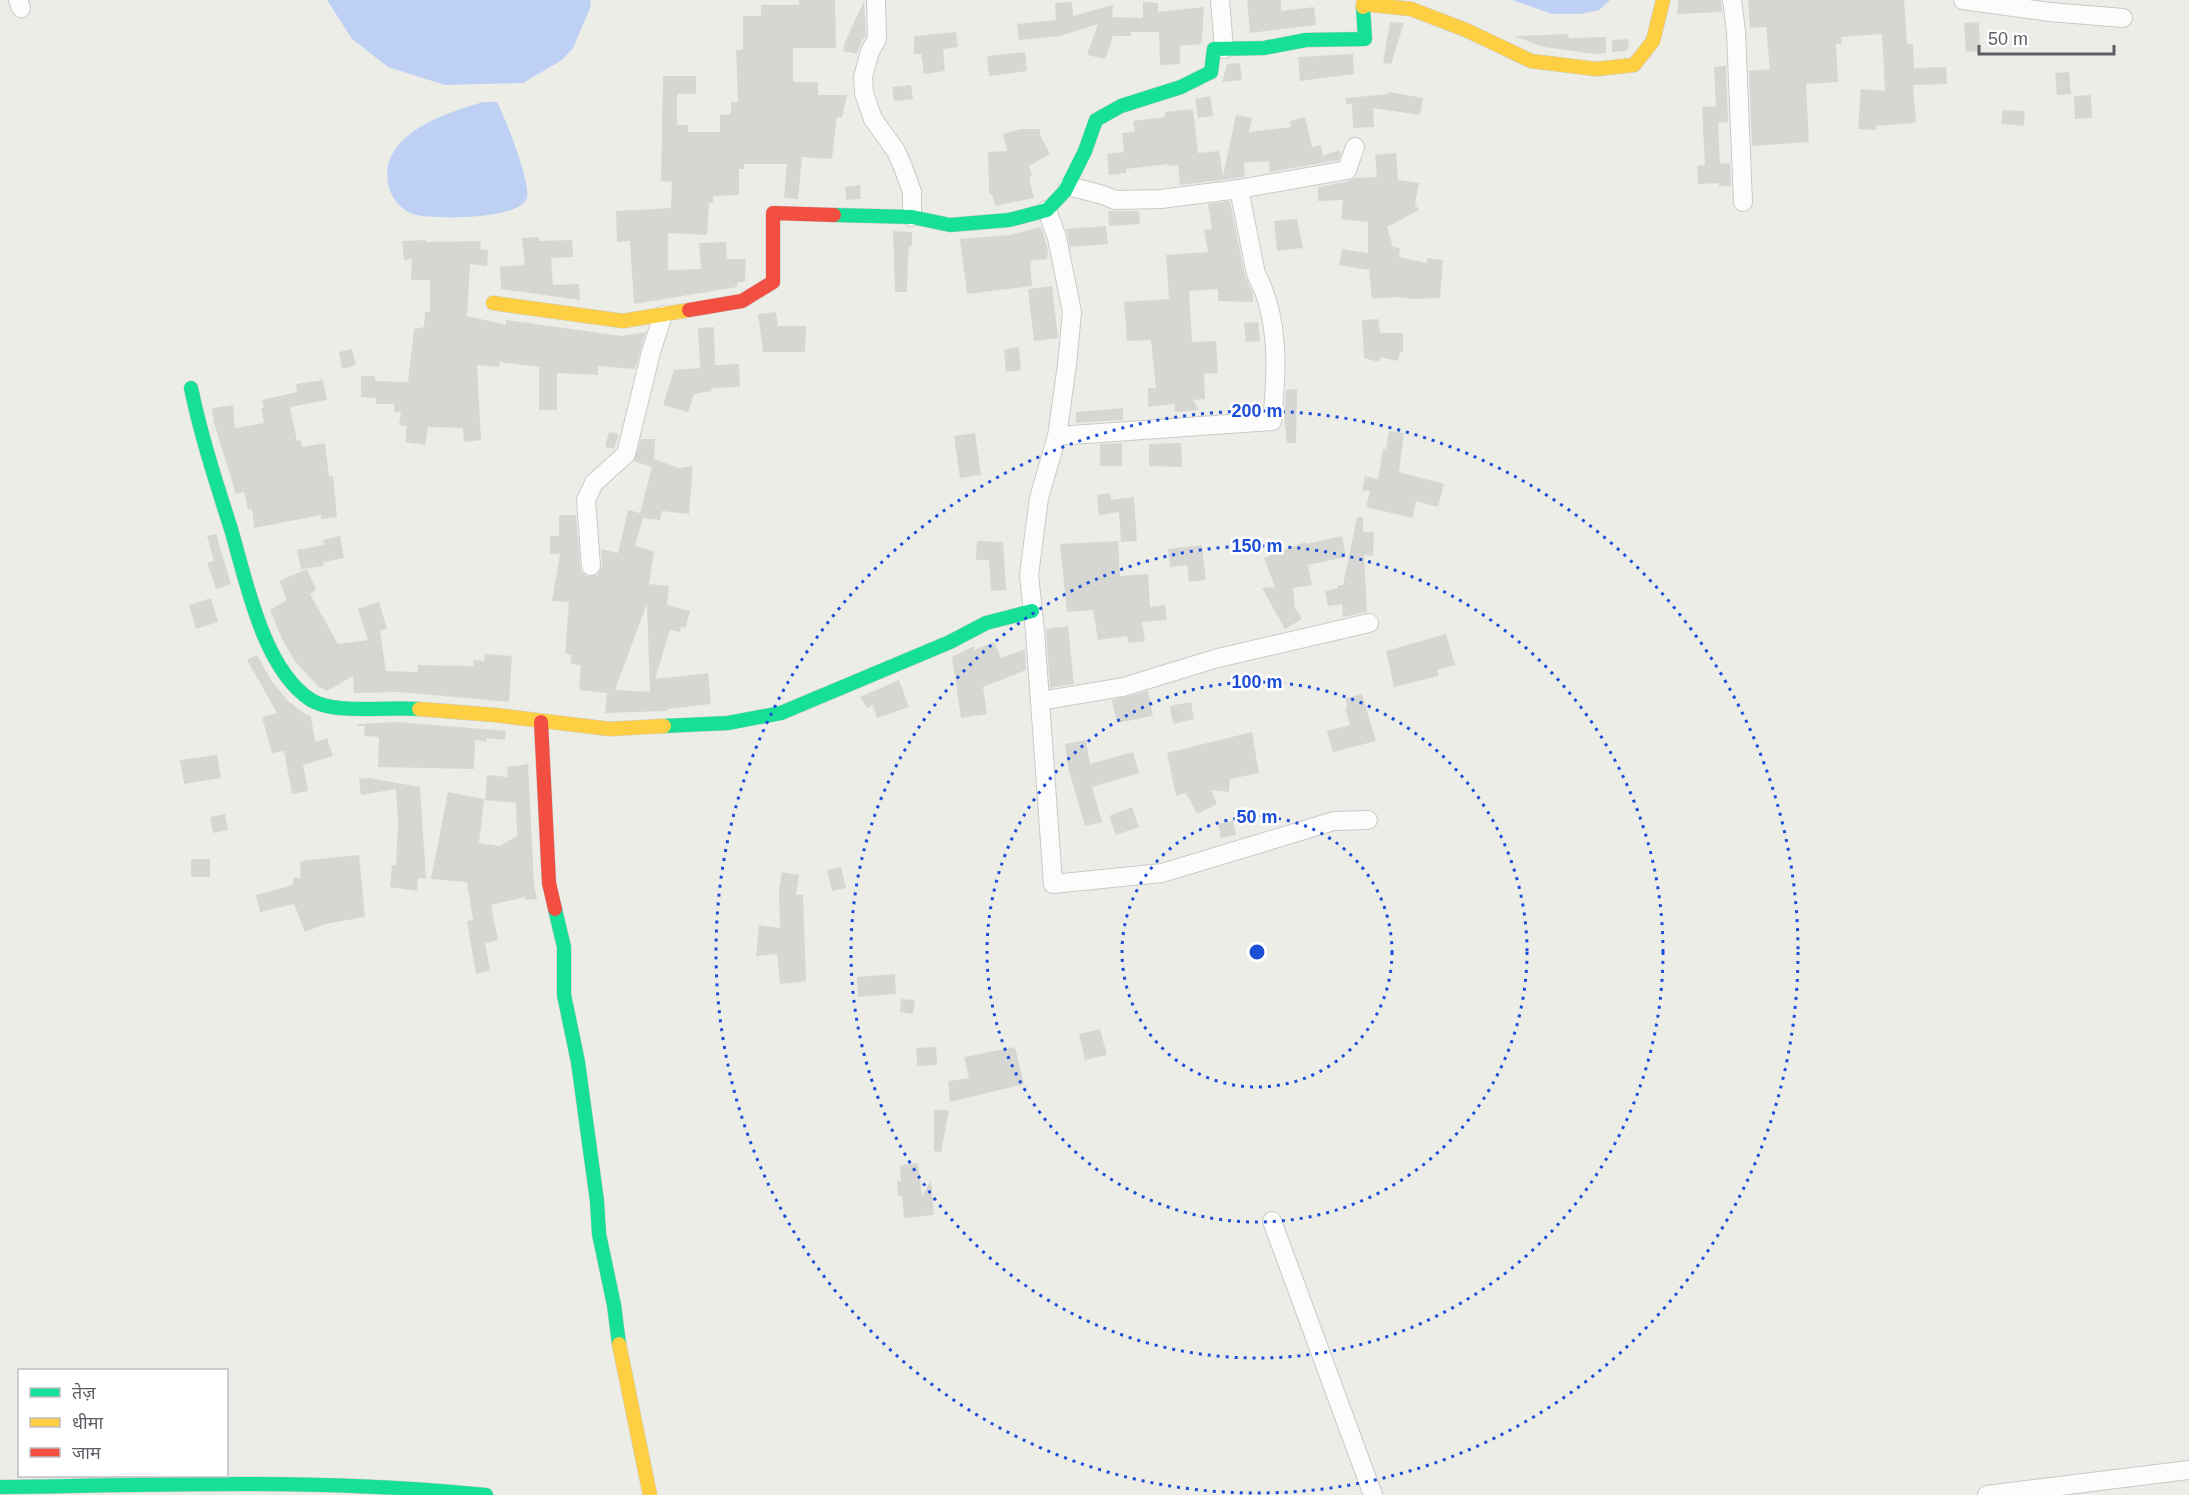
<svg xmlns="http://www.w3.org/2000/svg" width="2189" height="1495" viewBox="0 0 2189 1495" font-family="Helvetica,'Noto Sans Devanagari',sans-serif">
	<style>
		.water { fill: #bed1f5 }
		.building { fill: #d6d6d3; fill-rule: evenodd }
		.lines { fill: none; stroke-linecap: round; stroke-linejoin: round }
		.street-casing { stroke: #c9cac8; stroke-width: 20 }
		.fast-casing { stroke: #cacac9; stroke-width: 15 }
		.slow-casing { stroke: #cacac9; stroke-width: 15 }
		.jam-casing { stroke: #cacac9; stroke-width: 15 }
		.street { stroke: #fcfcfc; stroke-width: 18 }
		.fast { stroke: #16e098; stroke-width: 14 }
		.slow { stroke: #ffcf43; stroke-width: 14 }
		.jam { stroke: #f24e42; stroke-width: 14 }
		.ring { fill: none; stroke: #1d4ed8; stroke-width: 3; stroke-dasharray: 3 6 }
		.centre { fill: #1d4ed8; stroke: #fff; stroke-width: 3 }
		.ring-label { font-size: 18px; text-anchor: middle; font-weight: bold; fill: #1d4ed8; stroke: #fff; stroke-width: 5; stroke-linejoin: round; paint-order: stroke }
	</style>
	<rect width="100%" height="100%" fill="#edede8"/>
	<path class="water" d="M327,0H590L591,6L573,48L562,60L523,83L445,85L388,67L352,39Z
		M1512,0H1610L1599,10L1580,14H1552Z
		M483,102H497C505,117 531,183 527,198C520,220 431,220 413,214C402,210 392,199 389,188C376,135 443,114 483,102Z"/>
	<path class="building" d="M799,0H835L836,48H793V82H818V95H847L842,118L837,117L832,159L802,157L798,199L784,198L787,164H744V169H739V195L713,196V203H709L707,235L668,233V270L701,269L699,243L726,242L727,259H746L745,281L737,283V287L634,304L630,241L617,242L616,211L671,208L672,182L661,181L663,76H696V94H677V125H688V132H720V115L731,114V102H738L736,50H743V16H761V5H799Z
		M1247,0H1281V11L1314,7L1316,25L1250,33Z
		M1678,0H1721L1722,12L1677,14Z
		M1748,0H1904L1907,44H1913L1914,68L1946,67L1947,84L1913,85L1916,123L1876,126V130L1858,129L1861,89L1885,91L1882,34L1841,37L1842,44H1836L1838,82L1806,84L1809,142L1752,146L1749,71L1770,69L1766,27L1750,28Z
		M864,1L866,36L862,40L857,54L843,51L845,42Z
		M1072,2L1073,16L1113,5L1112,17L1143,18V2L1158,3V12L1204,7L1202,41L1200,44L1180,46V64L1160,65L1159,32H1131V36H1113L1105,59L1087,55L1098,24L1060,36L1019,40L1017,24L1056,20L1055,3Z
		M1390,22L1404,23L1391,64L1383,63Z
		M1979,22L1980,51L1966,52L1964,23Z
		M956,32L958,47L943,49L945,71L924,74L921,54H914V36Z
		M1568,34L1569,38L1606,37V53L1595,54L1544,47L1514,36Z
		M1628,39L1629,47L1626,51L1612,52V40Z
		M1025,52L1027,71L989,76L987,56Z
		M1353,54L1354,74L1300,81L1298,57Z
		M1240,63L1242,80L1222,82L1227,64Z
		M1724,66H1726L1728,122L1718,123L1720,164L1730,163L1731,186H1719V183L1698,184L1697,166L1705,165L1702,107L1716,106L1714,67Z
		M2069,72L2071,94L2057,95L2055,73Z
		M911,85L913,99L894,101L892,87Z
		M1389,92L1423,98L1420,115L1373,108L1374,127L1353,128L1352,104H1346V98L1389,94Z
		M2091,95L2092,118L2075,119L2074,96Z
		M1210,96L1213,116L1198,118L1195,99Z
		M1193,109L1198,153L1219,151L1223,176L1236,115L1252,118L1249,132L1291,127L1290,121L1305,117L1312,147L1321,145L1323,156L1339,150L1341,154L1339,160L1270,172L1269,161L1244,163L1245,177L1180,185L1178,165L1168,166V164L1126,169V173L1109,175L1107,154L1124,152L1122,133L1135,132L1133,121L1165,117V112Z
		M2003,110L2025,111L2024,126L2001,124Z
		M1021,129H1040V135L1050,154L1029,166L1032,176L1029,177L1034,198L995,206L992,194H989L988,152L1007,151L1003,134Z
		M1396,153L1398,180L1419,183L1415,204L1419,210L1387,227L1393,247L1400,248L1399,257L1427,263V258L1443,260L1440,298L1415,299L1397,297L1372,299L1369,270L1339,265L1342,249L1368,253V222L1341,219L1343,200L1318,201V187L1349,181L1355,178L1377,177L1375,155Z
		M860,185L861,199L846,200L845,187Z
		M1230,201L1245,276L1253,293V302L1218,301V289L1189,291L1192,342L1216,341L1218,373L1204,374L1205,399L1193,400L1199,410L1175,412L1174,404L1148,407V388H1156L1151,340L1127,341L1124,302L1169,299L1166,255L1208,252L1204,230L1212,229L1208,204Z
		M1108,211H1139L1140,224L1109,226Z
		M1297,219L1303,248L1277,251L1274,221Z
		M1106,226L1108,244L1070,247L1066,229Z
		M1041,227L1048,249L1047,259L1030,261L1032,286L967,294L960,239L1010,235Z
		M893,231L912,232V246H909L908,258L907,292H895Z
		M539,237V241L572,240L573,257L551,258L553,285L579,284L580,300L501,289L500,267L525,265L522,238Z
		M426,240V242L481,241L480,249L488,250L487,266L470,264L467,316L506,325V320L621,336L646,332L635,369L598,366V375L557,373V410H539V367L500,362L499,367L477,365L481,440L464,442L463,428L428,427L425,445L405,442L407,426L399,425L401,412H394V404H376V398L361,397V376H375V381L408,382L414,329L424,327L425,312H430V280H411L412,259L404,260L402,241Z
		M1052,286L1058,338L1034,341L1028,289Z
		M776,312L778,326H806L805,352H763L758,314Z
		M1378,319L1380,333H1403V352H1400L1398,361L1380,357L1379,362L1364,358L1362,320Z
		M1258,322L1260,341L1246,342L1244,323Z
		M714,327L715,365L739,364L740,387L711,388V391L694,394L688,412L663,405L674,370L700,368L698,328Z
		M1019,347L1021,370L1006,372L1004,349Z
		M352,349L356,365L342,369L339,352Z
		M323,380L327,400L290,407L297,441L301,440L302,447L325,443L329,476H333L337,517L321,519V515L254,528L252,509L248,510L244,492L236,494L214,423L212,408L233,405L235,428L264,423L261,408L264,407L262,400L297,392L296,384Z
		M1297,389L1296,443H1287L1284,416L1286,390Z
		M1123,408V420L1076,423V412Z
		M1389,431L1404,433L1399,472L1444,484L1438,507L1416,501L1413,518L1366,507L1370,491L1362,490L1365,476L1378,479L1383,449H1386Z
		M609,432L619,434L614,449L605,447Z
		M975,433L981,475L960,478L954,436Z
		M641,439H655L654,459L679,468L693,466L689,514L662,511L660,520L643,518L635,546L654,551L649,584L669,586L667,605L690,611L685,628L681,627L680,632L670,630L655,679L708,673L711,704L667,709V711L605,713L607,693L579,690L581,666L570,663L572,655L565,653L569,602L552,601L560,554H550V536H559V515H576L581,572L587,576L598,575L602,566L601,549L618,553L628,510L640,513L652,467L634,461ZM647,604L650,692L615,690Z
		M1122,443V466H1100V444Z
		M1181,443L1182,467L1149,466V444Z
		M1110,493L1111,500L1134,497L1137,541L1121,542L1119,512L1099,515L1097,495Z
		M1357,517H1363V532H1374L1373,556L1364,555L1367,612L1343,617L1342,604L1328,606L1325,591L1338,588V585H1343Z
		M216,534L231,584L216,589L207,563L214,561L207,536Z
		M340,536L344,558L323,562L324,566L301,569L297,550L324,545L323,540Z
		M1342,536L1346,557L1308,565L1312,585L1293,588L1295,608L1302,619L1285,629L1262,588L1275,587L1264,558L1305,542L1306,544Z
		M977,541L1003,542L1006,590L991,591L989,560H976Z
		M1118,541L1120,576L1148,574L1150,607L1165,605L1167,620L1142,622L1145,641L1128,643L1127,636L1098,640L1093,610L1067,612L1060,544Z
		M1202,545L1206,580L1189,582L1187,565L1170,567L1168,549Z
		M307,569L316,590L310,594L338,644L368,640L358,609L379,602L387,628L380,631L386,671L418,672V665L473,666L474,660L484,661L485,654L512,656L509,702L400,692L354,693L353,676L327,691L319,687L296,663L282,639L270,610L287,600L279,581Z
		M211,598L218,622L196,629L189,605Z
		M1068,626L1074,684L1050,688L1046,629Z
		M1446,634L1455,665L1437,670L1439,676L1394,687L1386,651Z
		M994,642L1001,658L1025,649L1026,670L983,687L987,714L961,718L952,657L974,646V650Z
		M257,655L271,680L287,700L302,712L311,716L315,742L327,738L333,756L303,765L308,791L292,794L284,751L272,753L262,717L277,713L247,660Z
		M899,680L909,707L877,718L873,705L867,708L860,697Z
		M1148,691L1153,716L1117,723L1112,700Z
		M1362,694L1376,741L1333,752L1327,731L1350,725L1345,708H1347L1346,698Z
		M1191,702L1194,719L1173,724L1170,706Z
		M398,722L506,731L505,740L487,738V742L475,740L474,769L378,767L379,737L364,736L365,726H357L358,724Z
		M1252,732L1259,773L1230,779L1229,792L1211,790L1217,804L1197,814L1186,793L1176,796L1167,753Z
		M1086,740L1090,764L1133,752L1139,773L1092,787L1102,822L1085,826L1069,771L1065,744Z
		M217,755L221,778L184,784L180,760Z
		M528,764L534,884L537,899L525,900V897L491,905L498,940L485,943L490,971L476,974L467,921L473,920L467,882L431,879L448,792L484,799L479,843L500,846L517,836L516,803L485,800L487,775L508,777L507,767Z
		M369,778L420,787L426,879L418,878L417,891L390,887L392,865H396L398,821L396,789L361,795L359,779Z
		M1132,807L1139,827L1116,835L1109,816Z
		M225,814L228,830L213,833L210,817Z
		M1233,821L1236,835L1221,838L1218,824Z
		M359,855L365,917L325,924L305,932L294,904L260,912L256,895L293,885V878H301L300,861Z
		M191,859H210V877H191Z
		M841,867L846,888L832,891L827,870Z
		M782,872L799,875L796,895H803L806,981L780,984L777,954L756,956L759,925L780,928L779,890Z
		M895,974L896,994L858,997L857,977Z
		M901,999L915,1000L913,1014L900,1012Z
		M1100,1029L1107,1055L1085,1060L1079,1034Z
		M936,1047L937,1065L917,1066L916,1048Z
		M1015,1047L1024,1084L950,1102L948,1081L969,1078L964,1057Z
		M934,1110H949L941,1152L934,1151Z
		M918,1163L922,1196L931,1180L934,1215L904,1218L902,1196H898L897,1181H901L900,1165Z"/>
	<g class="lines">
		<defs>
			<path id="street" d="M18,0L21,8
				M876,0L877,39L870,51L863,77L864,93L873,119L896,151L903,167L912,192V217
				M1220,0L1224,49
				M1732,0L1736,32L1743,202
				M1963,0L2050,12L2123,18
				M1068,186L1103,195L1115,200L1161,199L1239,189L1347,170L1355,147
				M1047,210L1057,238L1072,312L1067,365L1057,436L1039,498L1029,575L1035,631L1053,884L1162,873L1334,821L1368,820
				M1057,436L1272,421C1277,374 1280,317 1256,274L1239,189
				M591,566L586,500L594,483L626,454L651,352L663,315
				M1040,701L1123,687L1218,658L1369,623
				M1272,1221L1373,1495
				M1987,1495L2189,1470"/>
			<path id="fast" d="M834,215L912,217L950,225L1009,220L1047,210L1065,191L1085,151L1096,120L1121,106L1181,87L1211,72L1214,49L1264,48L1306,40L1365,39L1363,7
				M191,388C201,436 216,482 231,529C246,580 263,669 311,700C335,715 389,706 419,709
				M664,726L728,723L781,713L950,642L986,623L1032,611
				M555,909L564,947V995L578,1062L597,1201L599,1234L614,1305L619,1344
				M0,1487C162,1485 324,1478 486,1495"/>
			<path id="slow" d="M1363,7V4L1411,9L1466,30L1531,61L1596,69L1634,65L1653,41L1663,0
				M493,303L623,321L689,310
				M419,709L495,715L610,729L664,726
				M619,1344L650,1495"/>
			<path id="jam" d="M689,310L742,301L773,282V213L834,215
				M541,722L549,883L555,909"/>
		</defs>
		<use href="#street" class="street-casing"/>
		<use href="#fast" class="fast-casing"/>
		<use href="#slow" class="slow-casing"/>
		<use href="#jam" class="jam-casing"/>
		<use href="#street" class="street"/>
		<use href="#fast" class="fast"/>
		<use href="#slow" class="slow"/>
		<use href="#jam" class="jam"/>
	</g>
	<g class="ring">
		<circle cx="1257" cy="952" r="135"/>
		<circle cx="1257" cy="952" r="270"/>
		<circle cx="1257" cy="952" r="406"/>
		<circle cx="1257" cy="952" r="541"/>
	</g>
	<circle cx="1257" cy="952" r="9" class="centre"/>
	<g class="ring-label">
		<text x="1257" y="417">200 m</text>
		<text x="1257" y="552">150 m</text>
		<text x="1257" y="688">100 m</text>
		<text x="1257" y="823">50 m</text>
	</g>
	<rect x="18" y="1369" width="210" height="108" fill="#ffffff" stroke="#bebfc1" stroke-width="1.5"/>
	<rect x="30" y="1388" width="30" height="9" fill="#16e098" stroke="#bebfc1" stroke-width="1.5"/>
	<text x="72" y="1399" font-size="18" fill="#5d5f65">तेज़</text>
	<rect x="30" y="1418" width="30" height="9" fill="#ffcf43" stroke="#bebfc1" stroke-width="1.5"/>
	<text x="72" y="1429" font-size="18" fill="#5d5f65">धीमा</text>
	<rect x="30" y="1448" width="30" height="9" fill="#f24e42" stroke="#bebfc1" stroke-width="1.5"/>
	<text x="72" y="1459" font-size="18" fill="#5d5f65">जाम</text>
	<path d="M1979 45v9h135v-9" fill="none" stroke="#5d5f65" stroke-width="3"/>
	<text x="1988" y="45" font-size="18" fill="#5d5f65" stroke="#ffffff" stroke-width="4.5" paint-order="stroke">50 m</text>
</svg>
